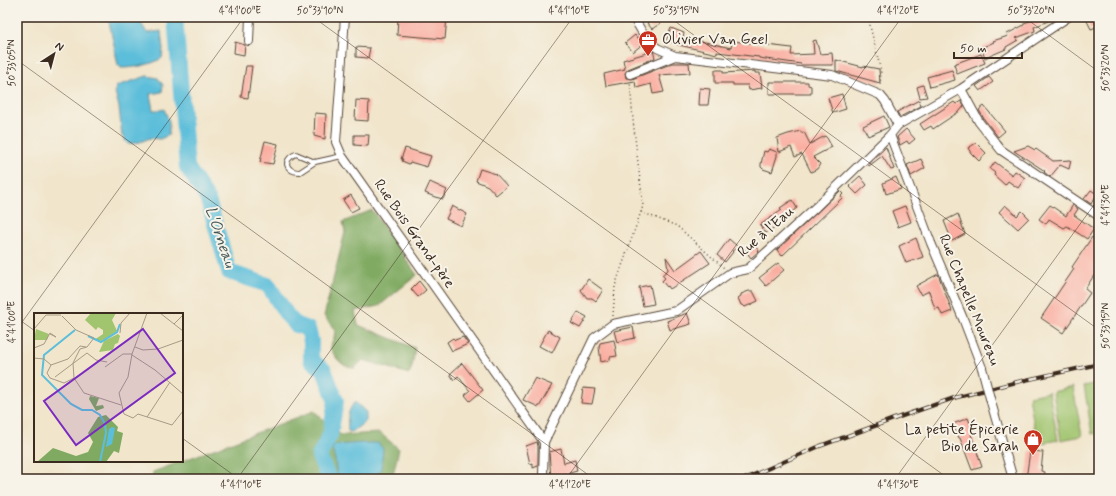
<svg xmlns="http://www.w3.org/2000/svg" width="1116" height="496" viewBox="0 0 1116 496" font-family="Mynerve,sans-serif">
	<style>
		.green { fill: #a1c56f; stroke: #6e7846 }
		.forest { fill: #80aa62; stroke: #5e6a40 }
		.water { fill: #5bbeda; stroke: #4b747c }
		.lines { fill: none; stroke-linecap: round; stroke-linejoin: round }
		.river { stroke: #5bbeda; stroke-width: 16 }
		.building { fill: #faada0 }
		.service-casing { stroke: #564638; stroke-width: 6 }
		.minor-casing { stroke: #564638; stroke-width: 10 }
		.path { stroke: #564638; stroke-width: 1.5; stroke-dasharray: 1 3; stroke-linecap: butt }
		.service { stroke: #fff; stroke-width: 4 }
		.minor { stroke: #fff; stroke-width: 8 }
		.rail-casing { stroke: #3b2a1e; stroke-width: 4 }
		.rail { stroke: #f7f3e8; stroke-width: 2.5; stroke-dasharray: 8; stroke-linecap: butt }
		.minor-bridge-casing { stroke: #564638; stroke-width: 10; stroke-linecap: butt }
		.minor-bridge { stroke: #fff; stroke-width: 8 }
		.ticks { fill: none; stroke: #3b2a1e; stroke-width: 1; stroke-opacity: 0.45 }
		.labels { text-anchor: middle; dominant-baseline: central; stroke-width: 4; stroke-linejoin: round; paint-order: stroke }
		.poi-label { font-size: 15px; fill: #3b2a1e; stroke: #f7f3e8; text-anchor: start }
		.street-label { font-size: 15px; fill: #3b2a1e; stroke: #f7f3e8 }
		.water-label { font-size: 16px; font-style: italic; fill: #455656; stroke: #f7f3e8 }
		.inset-river { fill: none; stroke: #5bbeda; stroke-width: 2 }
		.inset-road { fill: none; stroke: #a89a86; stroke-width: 1 }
		.view { fill: #7b2cbf; fill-opacity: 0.15; stroke: #7b2cbf; stroke-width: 2 }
		.inset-edge { fill: none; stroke: #3b2a1e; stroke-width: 2 }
		.neatline { fill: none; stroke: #3b2a1e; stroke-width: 1.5 }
		.ticks-label { font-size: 10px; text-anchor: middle; fill: #3b2a1e }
	</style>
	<rect width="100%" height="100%" fill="#f7f3e8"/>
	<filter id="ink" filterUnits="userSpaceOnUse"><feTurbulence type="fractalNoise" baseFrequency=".025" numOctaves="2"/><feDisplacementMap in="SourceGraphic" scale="8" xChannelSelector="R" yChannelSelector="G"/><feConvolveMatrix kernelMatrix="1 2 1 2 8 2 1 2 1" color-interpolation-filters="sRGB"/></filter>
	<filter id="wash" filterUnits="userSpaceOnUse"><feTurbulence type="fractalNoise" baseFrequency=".012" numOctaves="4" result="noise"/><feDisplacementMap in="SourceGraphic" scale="16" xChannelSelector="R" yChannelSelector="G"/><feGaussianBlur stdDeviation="0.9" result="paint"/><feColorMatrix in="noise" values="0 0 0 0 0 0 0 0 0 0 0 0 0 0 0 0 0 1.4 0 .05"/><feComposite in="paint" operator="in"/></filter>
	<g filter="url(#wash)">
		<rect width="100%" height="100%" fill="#f1e5cb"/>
		<path class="green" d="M1099,383V433L1092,434L1084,386Z
			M1073,387L1082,436L1061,440L1053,392Z
			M1049,392L1058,440L1037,444L1029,396Z"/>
		<path class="forest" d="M372,210L417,275L379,306L355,311L358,325L415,348L412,367L409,374L363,360L355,368C342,368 336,358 330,348L334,338L335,330L324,316L345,232L343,222Z
			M314,411L341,435L380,433L399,449L392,479H152L153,472Z"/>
		<path class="water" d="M108,17H146L141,23L147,33L161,31L163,49L162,58C151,65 134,68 121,68L118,65Z
			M147,76L158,78L163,85L162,92L150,94L153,110H161L164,109L169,121V135L160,139L150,138L140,142L128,144L122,136L119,107L115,92L117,86Z
			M355,402L366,412V421L352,432L348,431C347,419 347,411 355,402Z
			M363,443H378L383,449L381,469L375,479H337L335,459L332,449L335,445Z"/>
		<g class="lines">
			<path class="river" d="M175,17L187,167L208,200L229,272L268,285L287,315L296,325L308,329L311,341V360L324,370L336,401L330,435L319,456L329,479"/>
		</g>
		<g id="blocks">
			<path class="building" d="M398,17H447L445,39L397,35Z
				M655,17H657L661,23L652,29L647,23Z
				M1032,17H1058L1034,27L1035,31L1016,38L1018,40L1006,47V49L985,58L981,48L994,42L993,41L1008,36L1007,34L1024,25V23L1033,20Z
				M1085,17H1099V26L1091,29Z
				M671,28L684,33L683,37L731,48L732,41L792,48L791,55L814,54L813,41L816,40L820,54L832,53L833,65H801V64L759,58V57L717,52V54L679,45L666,40Z
				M635,35L637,38L639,37L644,43L633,52L625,43Z
				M235,42L245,45L244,55L234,53Z
				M356,47L370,48L368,58L356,57Z
				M653,51L655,58L628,69L625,73L626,78L632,79L673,63H689L690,73L659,75L664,92L653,94L651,84L636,88L635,81L606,86L604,74L625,69L623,60Z
				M981,54L985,63L957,74L954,64Z
				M836,60L863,67V66L879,69L880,83L836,71Z
				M246,66H252L248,98L241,97Z
				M715,70H723V73L755,71V73H760L762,88L749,90L748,85H733V83H715Z
				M952,70L955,80L930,87L927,77Z
				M989,77L993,82L980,91L976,86Z
				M769,82H808V85L811,86V94H769Z
				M923,85L927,97L920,98L917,87Z
				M700,88L710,89L708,105H699Z
				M842,94L846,109L833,113L828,98Z
				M356,100L369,101L368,121L355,120Z
				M919,100L921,106L900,117L897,112Z
				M961,101L964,106L960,111L933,129L931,126L924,130L920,124L954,102L956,104Z
				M984,106L1005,131L998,137L984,119L979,110Z
				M315,113L326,114L325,139L314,136Z
				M884,116L889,127L868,136L863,126Z
				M906,129L915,139L909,144L907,141L900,145L897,137Z
				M801,131V133L804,132L810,144L825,136L827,138L832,147L813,157L820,164L817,169L811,172L802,154L795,157L791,147L779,152L777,138L788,134Z
				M354,135H369L368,146L354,145Z
				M265,141L278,144L273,164L260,162Z
				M976,143L986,153L979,161L971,153L968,148Z
				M1028,146L1035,150L1036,149L1053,161L1071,160L1069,169L1060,165L1050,177L1044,172L1045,171L1014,151Z
				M886,147L894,169L891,170L882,156L869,166L868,164Z
				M405,148L431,156L427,167L410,162L409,164L402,161L403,159H401Z
				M769,149L777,152V156L772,172L763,169L761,167V164L764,151L767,152Z
				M921,159L925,168L911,176L907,165Z
				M995,162L1012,175L1015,171L1025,178L1018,188L1008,181L1005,185L994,175L995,173L990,169Z
				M480,169L496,174L507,186L496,195L488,186L476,181Z
				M860,176L867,185L857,194L849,186Z
				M896,177L901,189L886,194L883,183Z
				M430,182L447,190L443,199L435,197L425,193Z
				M1091,190L1097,194L1091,204L1084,199Z
				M840,191L843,194L841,196L842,198L782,256L777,250Z
				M351,195L359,208L351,212L343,200Z
				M792,200L797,208L784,218L785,220L766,233L760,225L782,210L780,208Z
				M1005,205L1017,216L1022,211L1029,218L1018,229L999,212Z
				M1050,205L1066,216L1073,205L1078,209L1074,215L1094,229L1087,239L1067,226L1064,228L1049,219L1046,224L1039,219Z
				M452,206L467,214L461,226L446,219Z
				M905,206L911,222L898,227L892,211Z
				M958,214L965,234L952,241L944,221Z
				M1092,237L1099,242V263L1095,269L1097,271L1085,289L1090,293L1063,333L1041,318L1074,269L1072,267Z
				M916,238L923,257L906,263L899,246Z
				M729,239L738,247L732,251L733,252L725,262L717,255Z
				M753,243L759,251L751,258L745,250Z
				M701,251L710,263L670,289L668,286L667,287L662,281L665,278L662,275L668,270L666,257L675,270Z
				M778,263L784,270L766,286L759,278Z
				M938,274L952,311L942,315L939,308L935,309L929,291L921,295L916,286Z
				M588,279L603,290L596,301L592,298H587L581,290Z
				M419,281L426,290L418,297L411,289Z
				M650,285L654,304L643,306L639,287Z
				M749,291H753L758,301L745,307L743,305H741L738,298L741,296V294Z
				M578,312L587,317L580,328L571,323Z
				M687,313L691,324L670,330L667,321Z
				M633,327L635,338L617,342L614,331Z
				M548,330L560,337L552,353L539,346Z
				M463,337L468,344L452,351L447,342L453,338L455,340Z
				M614,340L617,356L610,357V360L601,362L599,347L600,343Z
				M462,363L483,390L470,401L465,395L470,391L458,376L454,380L450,374Z
				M535,378L552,385L539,407L523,400Z
				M583,388L595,389L592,404L581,403Z
				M968,418L974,433L971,434L982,467L972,470L960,438H959L953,424Z
				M537,442L538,446V466L533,468V463L530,464L526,446Z
				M561,449L564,463L575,460L577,471L551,478L549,452Z
				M1030,451L1043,452L1041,471L1045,472L1044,479H1026Z"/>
		</g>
	</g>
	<g filter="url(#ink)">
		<use href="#blocks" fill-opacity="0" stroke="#564638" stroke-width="1"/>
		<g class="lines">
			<defs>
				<path id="service" d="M315,162L300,172C297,172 292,171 290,169C283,163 290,156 296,154L315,162L342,156"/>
				<path id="minor" d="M345,17L336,142L342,156L544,442
					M633,17L644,35L657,48L675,56
					M249,41L250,17
					M630,74L675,56L684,57L832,75L880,95L885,101L898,125
					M961,89L979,122L1001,150L1099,216
					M890,135L931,243L964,321L982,368
					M991,402L1013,479
					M541,479L543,475L544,442L594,338L613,324L676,311L730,273L748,269L816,207L890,135L898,125L961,89L1068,17"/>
			</defs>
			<use href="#service" class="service-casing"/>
			<use href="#minor" class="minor-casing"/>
			<path class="path" d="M871,17L870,26L881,71L880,86
				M641,212L677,226L724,268
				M613,316L615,286L643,206L633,120L630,82"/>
			<use href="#service" class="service"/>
			<use href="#minor" class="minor"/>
			<defs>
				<path id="rail" d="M744,479L820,446L891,420L954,398L1021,381L1099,364"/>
			</defs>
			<use href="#rail" class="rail-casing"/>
			<use href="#rail" class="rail"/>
			<defs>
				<path id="minor-bridge" d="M982,368L991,402"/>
			</defs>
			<use href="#minor-bridge" class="minor-bridge-casing"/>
			<use href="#minor-bridge" class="minor-bridge"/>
		</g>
	</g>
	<path class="ticks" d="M313,17L949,479M669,17L1099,330M1024,17L1099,72M17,60L594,479M17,318L35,331M17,329L244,17M182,438L239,479M237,479L573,17M566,479L902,17M895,479L1099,198"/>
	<defs>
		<symbol id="office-pin" viewBox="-11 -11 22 30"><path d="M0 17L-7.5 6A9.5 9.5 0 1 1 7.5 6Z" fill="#c8321e" stroke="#f7f3e8"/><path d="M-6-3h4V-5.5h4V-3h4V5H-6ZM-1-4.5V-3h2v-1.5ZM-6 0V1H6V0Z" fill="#fff"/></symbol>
		<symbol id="shop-pin" viewBox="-11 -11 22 30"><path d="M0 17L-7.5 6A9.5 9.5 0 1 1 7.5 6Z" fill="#c8321e" stroke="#f7f3e8"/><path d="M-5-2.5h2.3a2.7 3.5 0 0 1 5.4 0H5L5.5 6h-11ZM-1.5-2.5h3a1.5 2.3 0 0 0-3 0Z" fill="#fff"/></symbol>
	</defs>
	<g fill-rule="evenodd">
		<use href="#office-pin" x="637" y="29" width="22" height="30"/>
		<use href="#shop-pin" x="1022" y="428" width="22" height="30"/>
	</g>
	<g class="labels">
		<g class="poi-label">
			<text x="662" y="40">Olivier Van Geel</text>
			<text x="1019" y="430" text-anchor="end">La petite Épicerie<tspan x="1019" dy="17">Bio de Sarah</tspan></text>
		</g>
		<g class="street-label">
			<text transform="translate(766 232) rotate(-41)">Rue à l'Eau</text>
			<text transform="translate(414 234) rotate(55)">Rue Bois Grand-père</text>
			<text transform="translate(969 300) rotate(68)">Rue Chapelle Moureau</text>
		</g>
		<g class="water-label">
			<text transform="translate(220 237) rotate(71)">L'Orneau</text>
		</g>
	</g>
	<g transform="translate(34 313)">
		<rect width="149" height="149" fill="#f1e5cb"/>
		<path d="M57,0H82L78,7L83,18L68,28L60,27L69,21V17L64,14L62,17L51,7ZM2,16L15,21L13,27H0ZM84,21L86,23L84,30L81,31L79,37L65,39L70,28Z" fill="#a1c56f"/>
		<path d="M56,83L65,85L62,93L69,92L70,95L62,98L55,86ZM72,102L84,114L83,118L89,120L85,140L80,138L72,149H3L19,135L42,143L54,139L59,129L54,120L64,104Z" fill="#80aa62"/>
		<path d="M78,114L81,115L79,126L78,131L72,134L75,116Z" fill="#5bbeda"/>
		<path class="inset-river" d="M41,17L10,42L8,62L37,91L48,97H58L66,102L71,111L72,120L66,149M54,23L67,29L83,19L86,11"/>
		<path class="inset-road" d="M113,0L98,41L94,64L85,80L90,101L99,105L104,101L138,112L149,98M126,0L149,18M140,11L149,2M0,16L12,2H27M86,20L87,10L96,0M101,34L109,37L124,36L149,27M0,35L10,31L16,20L22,24L16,21M98,42L121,57L149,81M0,45L10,46L17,52L34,46L46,33L52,34M17,52L13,60L16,65L30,70L40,65L39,50L46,36L53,34L60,25L42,17L28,3M71,54L89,41H98M21,64L53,40L62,47L73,49M40,65L50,80L87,92M113,104L136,69"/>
		<path class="view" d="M109,16L141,60L42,132L10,88Z"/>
		<rect width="149" height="149" class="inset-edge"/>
	</g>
	<rect width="1116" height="496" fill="none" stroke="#f7f3e8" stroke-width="44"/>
	<g transform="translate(54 54) rotate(36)" stroke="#f7f3e8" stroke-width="3" paint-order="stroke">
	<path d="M0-3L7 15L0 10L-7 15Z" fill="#3b2a1e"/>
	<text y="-6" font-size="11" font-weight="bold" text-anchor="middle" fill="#3b2a1e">N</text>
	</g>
	<path d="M954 52v6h68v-6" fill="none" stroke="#3b2a1e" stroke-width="2"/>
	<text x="960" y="52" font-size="12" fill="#3b2a1e" stroke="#f7f3e8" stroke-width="3" paint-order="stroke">50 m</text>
	<rect x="22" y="22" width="1072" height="452" class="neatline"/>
	<g class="ticks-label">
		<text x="240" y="14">4°41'00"E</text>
		<text x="320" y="14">50°33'10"N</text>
		<text x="569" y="14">4°41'10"E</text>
		<text x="676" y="14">50°33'15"N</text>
		<text x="898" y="14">4°41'20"E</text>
		<text x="1031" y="14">50°33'20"N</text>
		<text transform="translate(11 63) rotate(-90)" y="4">50°33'05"N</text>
		<text transform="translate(1105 68) rotate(-90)" y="4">50°33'20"N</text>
		<text transform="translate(1105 205) rotate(-90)" y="4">4°41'30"E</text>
		<text transform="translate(11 322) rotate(-90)" y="4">4°41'00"E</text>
		<text transform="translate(1105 326) rotate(-90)" y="4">50°33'15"N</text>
		<text x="241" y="488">4°41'10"E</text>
		<text x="570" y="488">4°41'20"E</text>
		<text x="898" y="488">4°41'30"E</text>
	</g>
</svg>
